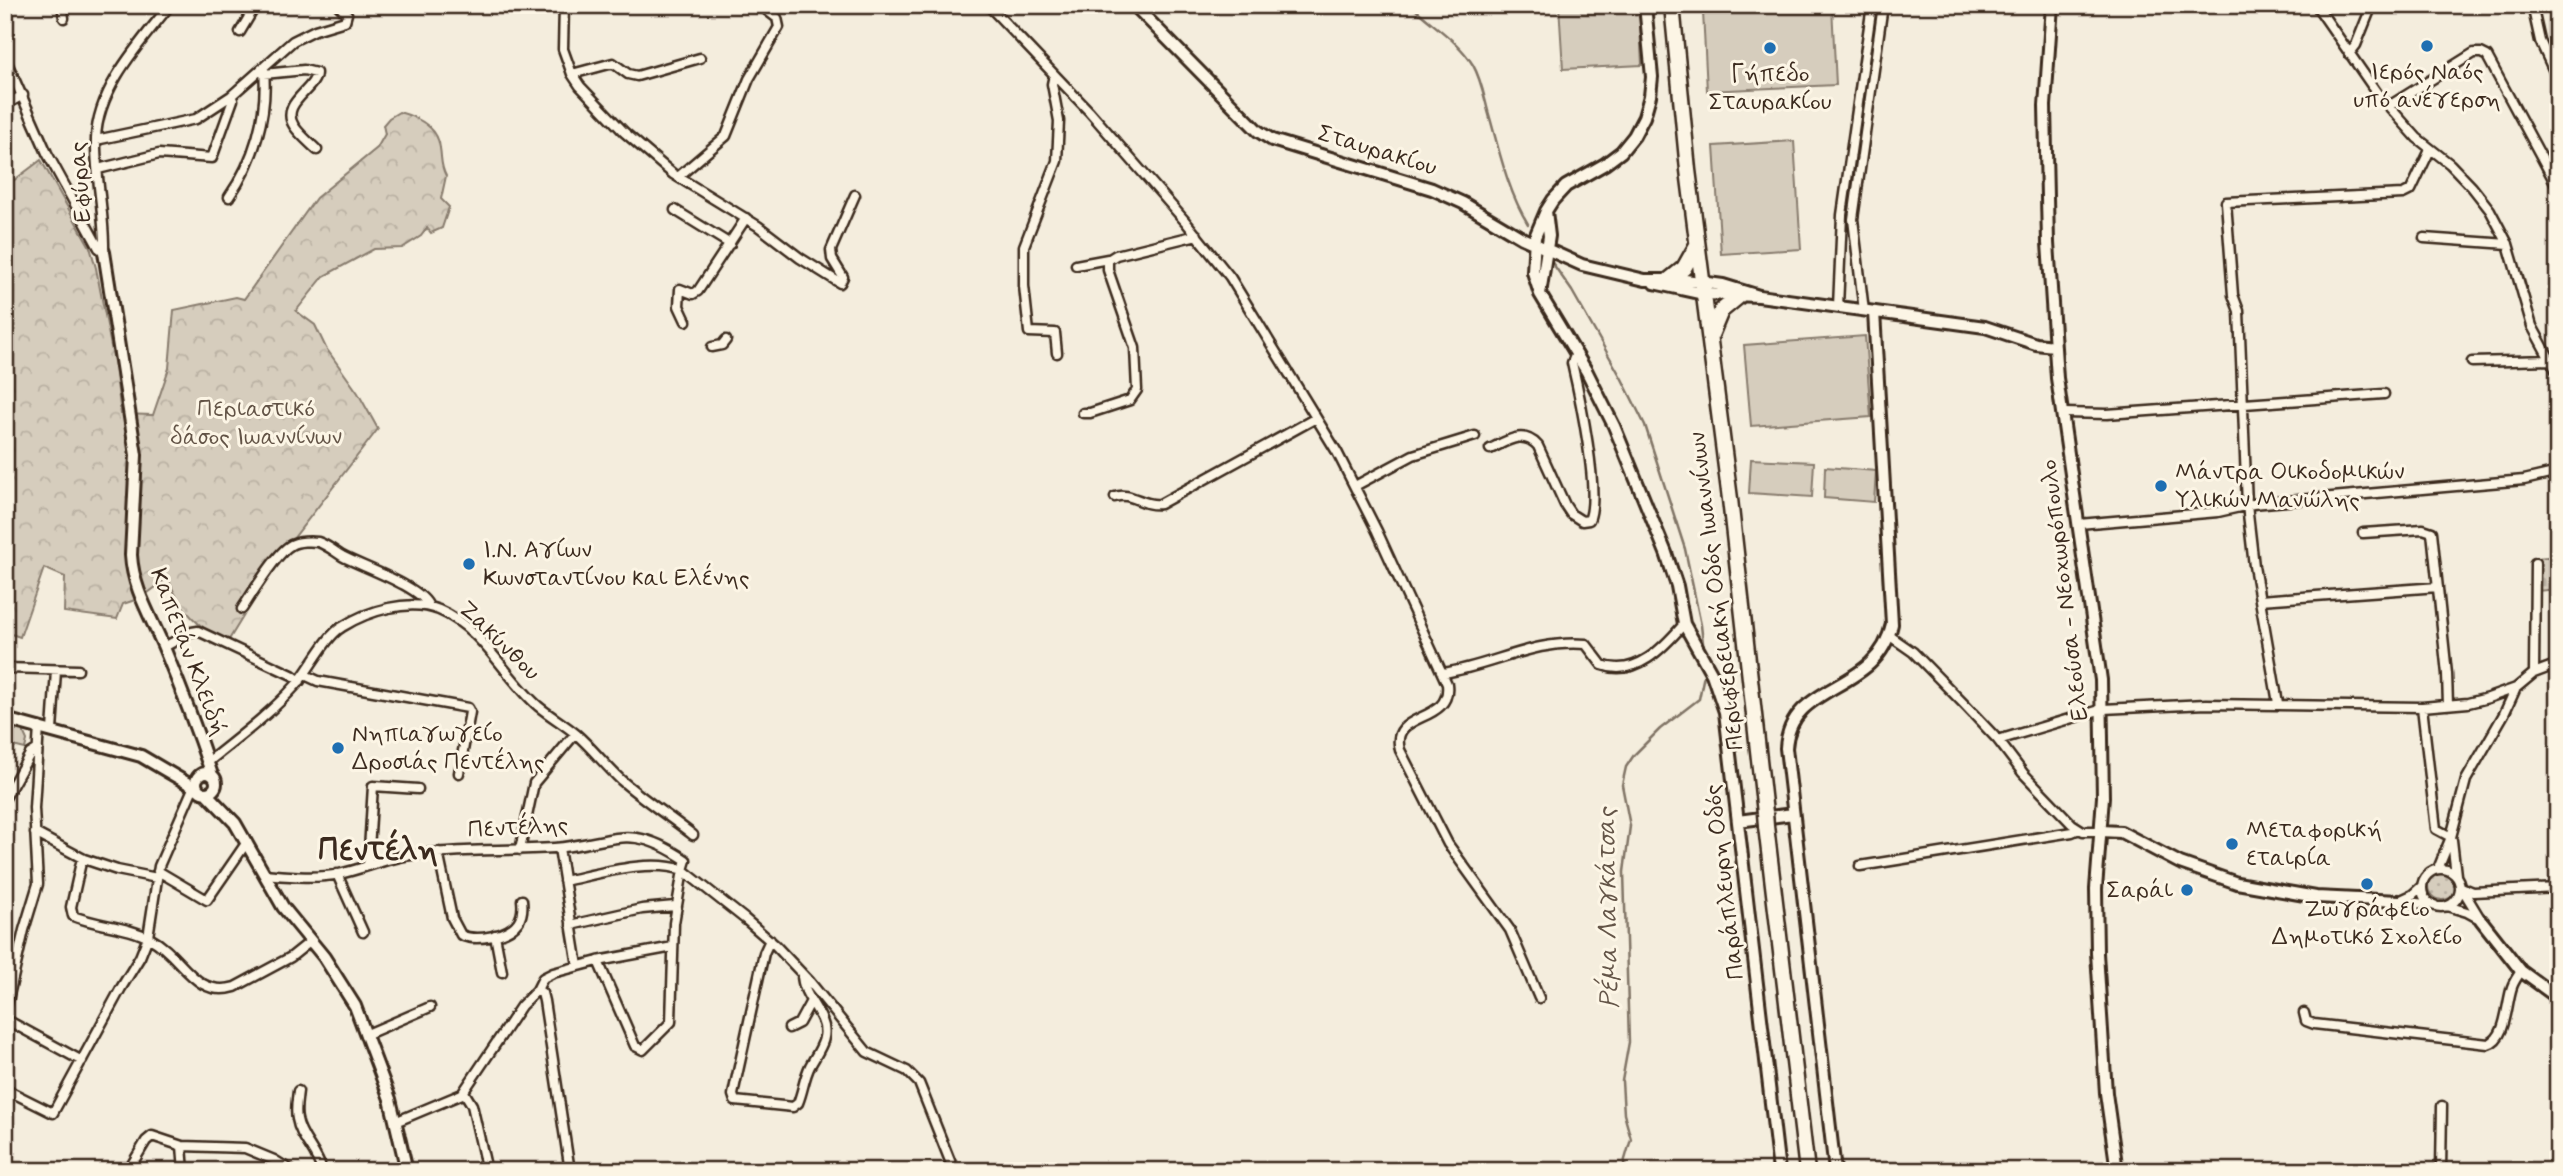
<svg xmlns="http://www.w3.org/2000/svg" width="2563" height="1176" viewBox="0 0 2563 1176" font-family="Mynerve,sans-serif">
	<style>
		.grass { fill: url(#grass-dots); stroke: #887c6e; stroke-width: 2 }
		.forest { fill: url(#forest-crowns); stroke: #887c6e; stroke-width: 2 }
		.cemetery { fill: url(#cemetery-stones); stroke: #887c6e; stroke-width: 2 }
		.park { fill: url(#park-tufts); stroke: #887c6e; stroke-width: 2 }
		.garden { fill: #d6cdbd; stroke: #887c6e; stroke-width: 2 }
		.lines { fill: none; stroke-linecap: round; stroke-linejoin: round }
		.stream { stroke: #817466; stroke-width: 2.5 }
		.street-casing { stroke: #3b2a1e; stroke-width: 13 }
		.secondary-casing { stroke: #3b2a1e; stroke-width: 16 }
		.highway-casing { stroke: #3b2a1e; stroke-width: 19 }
		.street { stroke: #fcf5e5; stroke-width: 8 }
		.secondary { stroke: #fcf5e5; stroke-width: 10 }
		.highway { stroke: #fcf5e5; stroke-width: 14 }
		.highway-bridge-casing { stroke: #3b2a1e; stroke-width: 19; stroke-linecap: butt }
		.highway-bridge { stroke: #fcf5e5; stroke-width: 14 }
		.poi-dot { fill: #1f6fb2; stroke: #fcf5e5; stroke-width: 2.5 }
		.labels { text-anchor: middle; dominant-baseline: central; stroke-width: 6; stroke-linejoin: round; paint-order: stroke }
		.poi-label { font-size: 24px; fill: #3b2a1e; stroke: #fcf5e5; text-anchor: start }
		.street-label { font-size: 24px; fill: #3b2a1e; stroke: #fcf5e5 }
		.park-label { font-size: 24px; fill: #625346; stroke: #fcf5e5 }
		.water-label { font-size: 26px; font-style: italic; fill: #645548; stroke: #fcf5e5 }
		.district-label { font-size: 32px; font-weight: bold; fill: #3b2a1e; stroke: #fcf5e5 }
	</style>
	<defs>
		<pattern id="grass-dots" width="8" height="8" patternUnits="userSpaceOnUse" patternTransform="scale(1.75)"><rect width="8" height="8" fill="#d6cdbd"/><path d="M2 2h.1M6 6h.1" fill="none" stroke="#b9b0a2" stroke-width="1.8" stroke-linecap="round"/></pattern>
		<pattern id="forest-crowns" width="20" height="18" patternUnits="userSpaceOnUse" patternTransform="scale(1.75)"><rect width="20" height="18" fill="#d6cdbd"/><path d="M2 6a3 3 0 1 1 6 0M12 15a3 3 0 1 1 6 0" fill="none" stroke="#b9b0a2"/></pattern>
		<pattern id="cemetery-stones" width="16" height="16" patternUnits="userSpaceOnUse" patternTransform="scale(1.75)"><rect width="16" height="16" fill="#d6cdbd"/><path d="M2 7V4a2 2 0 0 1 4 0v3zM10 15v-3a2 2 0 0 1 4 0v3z" fill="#b9b0a2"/></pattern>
		<pattern id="park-tufts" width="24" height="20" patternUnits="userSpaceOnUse" patternTransform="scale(1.75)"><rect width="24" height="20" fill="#d6cdbd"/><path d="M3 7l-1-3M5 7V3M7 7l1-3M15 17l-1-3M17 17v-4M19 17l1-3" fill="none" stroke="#b9b0a2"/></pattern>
	</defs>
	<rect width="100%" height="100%" fill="#f4eddd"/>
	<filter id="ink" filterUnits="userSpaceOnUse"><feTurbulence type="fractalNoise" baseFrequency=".0143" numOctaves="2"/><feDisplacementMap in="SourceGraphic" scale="14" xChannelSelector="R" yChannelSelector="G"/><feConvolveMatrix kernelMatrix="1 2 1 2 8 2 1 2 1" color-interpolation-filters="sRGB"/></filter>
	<g filter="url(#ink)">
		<path class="grass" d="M2428 886a14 14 0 1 1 28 0a14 14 0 1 1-28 0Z"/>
		<path class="forest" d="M399,112C417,117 438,126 440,148C442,159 440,165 446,176L441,199L449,207L442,228L431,233L427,228L421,236L402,248L374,249L324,276L296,311L315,325L326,348L358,393L378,429L239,609L244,615L227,643C199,628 179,609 168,578L141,598L123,604L117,619L64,612L65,577L44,568L20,637L5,632V187L41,160L90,247L96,268L115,367L121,414L153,415L169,368L174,310L236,297L244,299L316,198L377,148L385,134L383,125L389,118Z"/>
		<path class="cemetery" d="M2558,556V589L2537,591V558Z"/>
		<path class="park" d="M5,727L22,729L27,740L25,749L5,744Z"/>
		<path class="garden" d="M1559,5H1639L1642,65L1563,69Z
			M1832,6L1836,85L1707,91L1703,12Z
			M1794,141L1801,249L1721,254L1714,146Z
			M1865,336L1871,417L1751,426L1744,345Z
			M1751,459L1814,462L1812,497L1749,493Z
			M1825,467L1876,471L1874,502L1824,498Z"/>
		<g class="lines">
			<path class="stream" d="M1411,5C1431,25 1458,40 1473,65C1481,79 1484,96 1488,111C1499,149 1507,190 1528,224
				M1551,261L1572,291L1622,379L1645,425L1685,549L1701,625L1703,643
				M1625,1171L1624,1163L1631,1139L1624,1114L1622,1081L1629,1042L1624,872L1630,826L1622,785L1626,767L1634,755L1660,729L1699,699L1704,675"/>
			<defs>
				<path id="street" d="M62,5L64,18
					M564,5L563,49L572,74L580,86L624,132L673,174L758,226L800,258L840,283L843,277L832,259L831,250L855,195
					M988,5L1089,111L1185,221L1230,277L1337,452L1377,531L1447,684C1452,725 1389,710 1400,750L1448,844L1510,930L1539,998
					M2316,5L2377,93L2417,138L2450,164L2472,187L2490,210L2508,244L2532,326L2558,374
					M2532,5L2540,41L2558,80
					M240,32L256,5
					M2349,54L2356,45L2372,5
					M5,58L47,153L99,248L104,252
					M264,74L304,70L316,73C316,90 279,103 294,126C300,135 310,143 317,150
					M572,74L613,63L628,74L637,76L700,58
					M1054,75L1052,84L1059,121L1057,161L1024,246V286L1029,332L1055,333L1057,353
					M5,105L23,95
					M2389,106L2474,53H2481L2487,56L2558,188
					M96,140L196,119L231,96L293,41L315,30L345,21L347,14L338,5
					M98,169L159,154L212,158L233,100L231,96
					M678,177L726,136L749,79L779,27L777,18L760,5
					M229,197C254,161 268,115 264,71
					M675,210L730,244
					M2424,238L2508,244
					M104,252C105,214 95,177 96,139C97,89 140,43 170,5
					M1076,265L1108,259
					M1838,307L1842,215L1872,5
					M1864,311L1853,219L1883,5
					M686,321L679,306L680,289L693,294L698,291L746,218
					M712,347L722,345L726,340
					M2472,362L2550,360
					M1083,413H1090L1130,400L1137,390L1135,348L1108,270V260L1116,255L1197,235
					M2064,413L2107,414L2384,394
					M1490,449C1507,441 1523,429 1538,446L1565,505L1571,514L1582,521L1589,520C1601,494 1579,393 1572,363L1576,353
					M1355,486L1413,455L1475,436
					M1115,497C1130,491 1144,507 1160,504L1316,418
					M2079,524L2218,512L2253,504L2524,480L2558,472
					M2363,533L2423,529L2432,532L2447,674L2448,705
					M2260,600L2438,587
					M242,609C252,594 276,553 291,545C298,541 311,541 318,542C327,545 334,551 342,556C360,566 423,587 429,607
					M1890,636L1913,652L1963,703L1998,740L2023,773L2072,824L2083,831H2101
					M164,647L192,632L198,631L292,675L300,681
					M5,668L78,670
					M1443,673C1492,666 1535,639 1586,644L1602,665C1636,678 1664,647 1684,624
					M2534,673L2535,563
					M305,675L318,681L468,708L470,712L459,773
					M2278,703L2254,566L2247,505L2239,311L2233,295L2226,202L2403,194L2411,190L2430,150
					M2422,707L2436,829L2451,837
					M52,730L56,671
					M1998,740L2103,709L2206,704L2422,707L2468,703L2488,698L2516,688
					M208,762C239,737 270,714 296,685C310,669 326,636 342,627C367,611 409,598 439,610C482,628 504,676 538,706C550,716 564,724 576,734C592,748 605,765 621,780C644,800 669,816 693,835
					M5,798L30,754L38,749
					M35,833L84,859L117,870L157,878
					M2452,840L2456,875
					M559,848L578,966
					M520,850L534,783L575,734
					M438,852L452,918L461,935C476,942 508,936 518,922C523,915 523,908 522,900
					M82,858L71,907L73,916C98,926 127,926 151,939C182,955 194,999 235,987L291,957L311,941
					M368,865L373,786L418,789
					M1860,866L2072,832L2079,829
					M2422 888a19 19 0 1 1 38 0a19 19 0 1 1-38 0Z
					M2438,869L2451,837L2466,780L2504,714L2516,688L2534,673L2558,664
					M158,871L207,900L247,842
					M264,874C288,876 316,879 339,874C363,869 386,858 411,855C459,849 507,851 554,848C615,843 628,821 686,860L683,870L745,919L775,945L810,982L867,1052L907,1071L919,1083L954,1171
					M337,874L363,932
					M564,881C598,874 649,858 683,870L674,923L671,1022L643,1050L635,1046L598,961
					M2461,887L2473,892L2558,888
					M2461,887L2481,920
					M2399,901L2434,905
					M2399,901L2412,895L2422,886
					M2447,906L2467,912L2478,918
					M571,925L642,909L675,906
					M495,935L502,972
					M770,940L764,953L735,1085L733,1095L735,1101L793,1107L798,1103C803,1091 804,1078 810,1066C818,1051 830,1038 822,1020C815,1004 802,992 802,974
					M537,990L543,978L553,973L598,961L673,947
					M5,1013L24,930L38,884L34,808L39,727
					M2304,1013L2306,1021L2314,1024L2488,1044C2507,1038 2506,1004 2512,987C2514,981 2518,976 2521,971
					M5,1019L82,1061
					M789,1028L799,1023L811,1001
					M365,1035L430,1007
					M5,1089L53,1113L121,988L140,957L148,937L159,866L194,786
					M298,1091C297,1100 295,1110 297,1119C300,1138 317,1151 322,1171
					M464,1092L472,1105L487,1171
					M395,1122L462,1094L521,1006L537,990L542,993L544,1001L570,1171
					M128,1171L146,1141L152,1136L182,1146
					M184,1171L182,1146L245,1148L274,1160L292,1171
					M2441,1171L2442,1106"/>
				<path id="secondary" d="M1134,5L1258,131L1272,140L1432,189L1463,203L1522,238L1582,265L1645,280H1685L1723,285L1759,296
					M1645,5L1652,77L1650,96L1644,117L1634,136L1621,152L1605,164L1566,186L1553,200L1546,211L1535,237L1533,272L1540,294L1587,372L1614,426L1666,553L1677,586L1684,624L1712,674L1725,712L1779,1171
					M2052,5L2045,106L2048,243L2057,378L2101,680L2103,797L2096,889L2097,953L2106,1093L2117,1171
					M104,252L136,455L131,555C133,590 152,618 165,650C182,691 198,733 212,775
					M1654,283L1704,294L1759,296L1985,327L2036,344L2054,346
					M1540,294L1549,236L1546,211
					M5,719L141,756L199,790
					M196 783a10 10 0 1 1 20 0a10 10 0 1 1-20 0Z
					M206,793L235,823L283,907L324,957L355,1006L390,1099L407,1171
					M1738,821L1793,814
					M2101,831L2121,832L2180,863L2237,883L2316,897L2399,901
					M2481,920L2521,971L2558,998
					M1835,1171L1786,748C1790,680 1877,695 1892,624L1874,312"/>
				<path id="highway" d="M1672,5L1688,170L1730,499L1765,813
					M1669,280L1684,268L1697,245
					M1711,335L1721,311L1738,297
					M1766,826L1807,1171"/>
			</defs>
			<use href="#street" class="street-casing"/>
			<use href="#secondary" class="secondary-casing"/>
			<use href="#highway" class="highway-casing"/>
			<use href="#street" class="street"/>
			<use href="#secondary" class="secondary"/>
			<use href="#highway" class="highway"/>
			<defs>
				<path id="highway-bridge" d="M1765,813L1766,826"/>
			</defs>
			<use href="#highway-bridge" class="highway-bridge-casing"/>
			<use href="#highway-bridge" class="highway-bridge"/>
		</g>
	</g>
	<g class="poi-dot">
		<circle cx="2427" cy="46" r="7"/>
		<circle cx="1770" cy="48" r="7"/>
		<circle cx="2161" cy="486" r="7"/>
		<circle cx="469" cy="564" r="7"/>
		<circle cx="338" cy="748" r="7"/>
		<circle cx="2232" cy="844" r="7"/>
		<circle cx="2367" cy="884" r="7"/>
		<circle cx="2187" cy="890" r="7"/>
	</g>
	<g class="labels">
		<g class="poi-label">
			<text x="2427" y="72" text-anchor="middle">Ιερός Ναός<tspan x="2427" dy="28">υπό ανέγερση</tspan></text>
			<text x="1770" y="74" text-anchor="middle">Γήπεδο<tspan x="1770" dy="28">Σταυρακίου</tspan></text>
			<text x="2175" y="472">Μάντρα Οικοδομικών<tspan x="2175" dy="28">Υλικών Μανώλης</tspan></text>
			<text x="483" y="550">Ι.Ν. Αγίων<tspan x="483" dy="28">Κωνσταντίνου και Ελένης</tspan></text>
			<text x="352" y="734">Νηπιαγωγείο<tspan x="352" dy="28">Δροσιάς Πεντέλης</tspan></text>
			<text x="2246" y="830">Μεταφορική<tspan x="2246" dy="28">εταιρία</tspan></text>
			<text x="2173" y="890" text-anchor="end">Σαράι</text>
			<text x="2367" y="909" text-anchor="middle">Ζωγράφειο<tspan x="2367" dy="28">Δημοτικό Σχολείο</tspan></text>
		</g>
		<g class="street-label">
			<text transform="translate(1377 151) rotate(17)">Σταυρακίου</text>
			<text transform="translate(81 182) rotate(-94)">Εφύρας</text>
			<text transform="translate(2065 590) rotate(-97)">Ελεούσα - Νεοχωρόπουλο</text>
			<text transform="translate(1717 591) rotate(-97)">Περιφερειακή Οδός Ιωαννίνων</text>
			<text transform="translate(499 641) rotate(44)">Ζακύνθου</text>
			<text transform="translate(188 652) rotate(69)">Καπετάν Κλειδή</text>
			<text transform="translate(518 828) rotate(-3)">Πεντέλης</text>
			<text transform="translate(1725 882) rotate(-97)">Παράπλευρη Οδός</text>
		</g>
		<g class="park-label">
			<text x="256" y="409">Περιαστικό<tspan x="256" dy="28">δάσος Ιωαννίνων</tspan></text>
		</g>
		<g class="water-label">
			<text transform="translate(1609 908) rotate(-91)">Ρέμα Λαγκάτσας</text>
		</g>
		<g class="district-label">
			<text x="378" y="851">Πεντέλη</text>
		</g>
	</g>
	<rect width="2563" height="1176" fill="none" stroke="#fcf5e5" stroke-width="28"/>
	<rect x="14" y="14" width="2535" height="1148" fill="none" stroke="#3b2a1e" stroke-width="2.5" filter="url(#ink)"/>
</svg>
